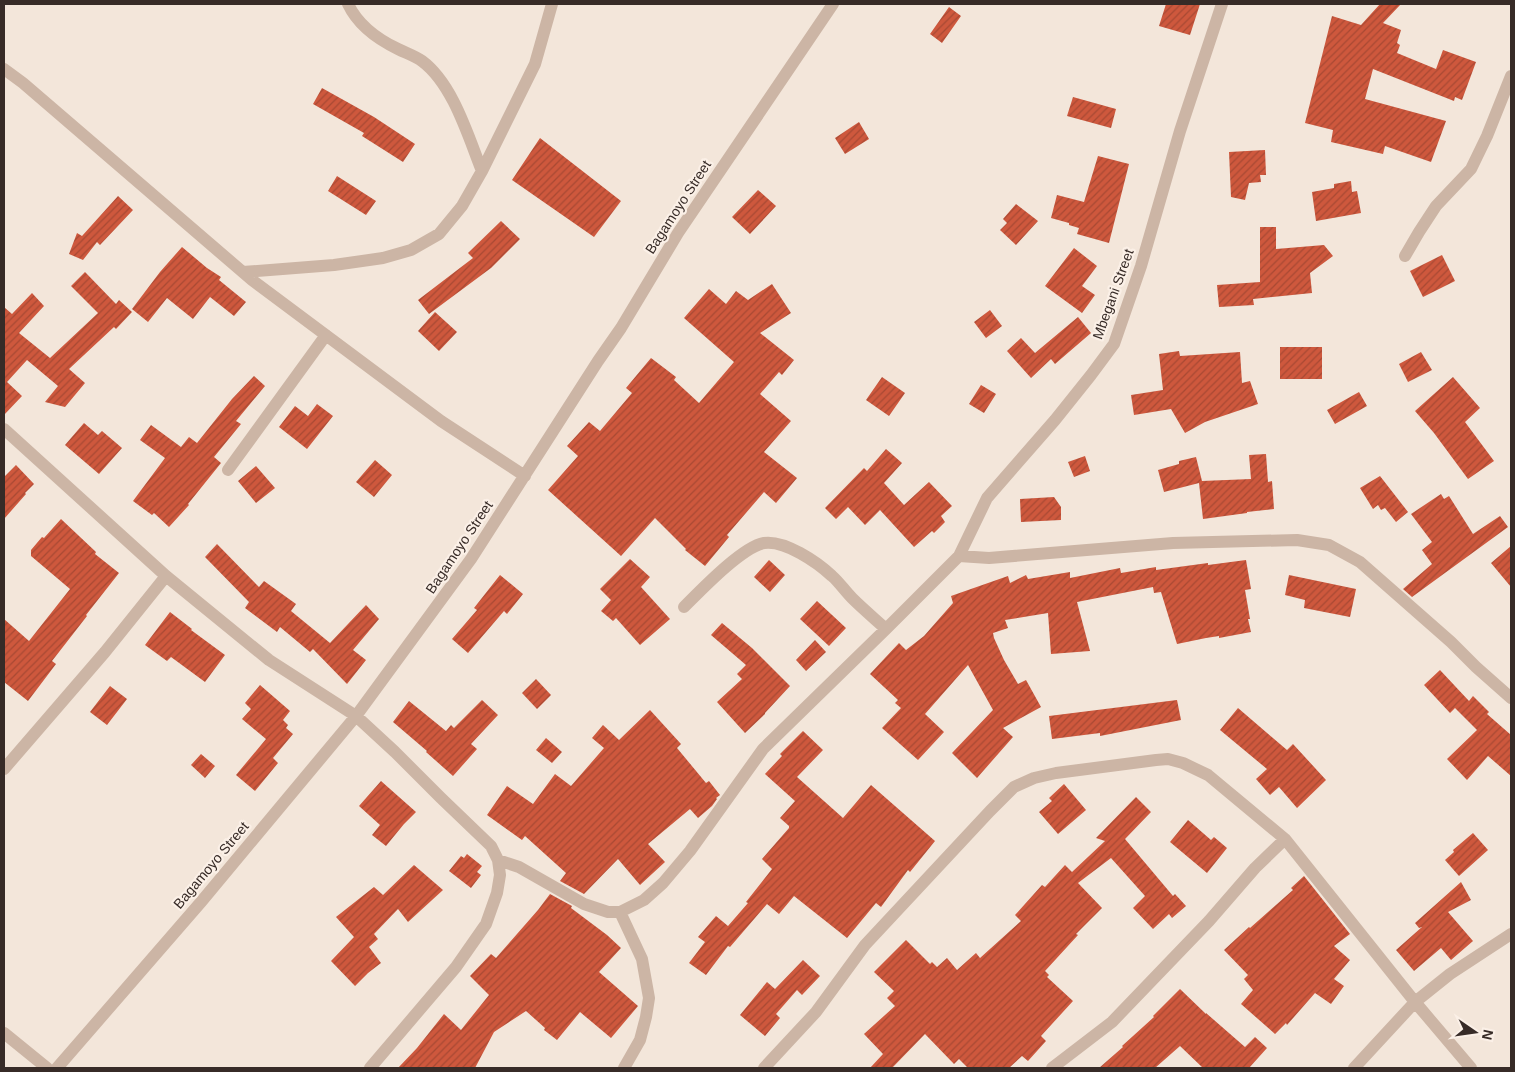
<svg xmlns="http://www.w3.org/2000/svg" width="1515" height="1072" viewBox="0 0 1515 1072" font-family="Arial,sans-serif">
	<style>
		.building { fill: url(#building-hatch) }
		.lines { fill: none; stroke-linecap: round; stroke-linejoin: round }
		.minor { stroke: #ccb5a5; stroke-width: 12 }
		.labels { text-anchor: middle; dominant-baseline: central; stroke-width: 4.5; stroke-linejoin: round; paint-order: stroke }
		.street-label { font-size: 14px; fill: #372b27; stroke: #fbf0e7 }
	</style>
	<defs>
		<pattern id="building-hatch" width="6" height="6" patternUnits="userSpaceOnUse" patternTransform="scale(1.25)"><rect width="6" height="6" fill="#ce583d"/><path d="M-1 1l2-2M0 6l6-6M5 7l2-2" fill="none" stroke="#a84933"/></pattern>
	</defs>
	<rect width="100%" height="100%" fill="#f3e6da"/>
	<path class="building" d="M1166,4H1200L1190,35L1159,26Z
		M1380,4H1401L1383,23L1401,30L1397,43L1400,45L1397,53L1436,69L1443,50L1476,62L1462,100L1455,97L1454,101L1373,69L1365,99L1446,121L1431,162L1385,146L1383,154L1331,142L1333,130L1305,123L1332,16L1361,25Z
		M949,7L961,16L942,43L930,34Z
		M322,88L374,117L415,144L403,162L362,136L364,133L313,104Z
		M1073,97L1116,109L1111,128L1067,116Z
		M859,122L869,139L845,154L835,138Z
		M540,138L621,201L594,237L512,180Z
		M1265,150L1266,175H1260L1261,182L1249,183L1245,200L1231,197L1229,152Z
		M1098,156L1129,164L1109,243L1077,234L1079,228L1069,225V223L1051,218L1057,195L1084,202Z
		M337,176L376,201L366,215L328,191Z
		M1351,181L1352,192L1357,191L1361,213L1316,221L1312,192L1334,188V184Z
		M758,190L776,206L750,234L732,217Z
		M118,196L133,210L100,245L97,242L83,260L69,254L77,233L82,236Z
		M1016,204L1038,221L1016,245L1000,230L1007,223L1003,219Z
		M501,221L520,239L491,268L429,314L418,300L473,258L468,253Z
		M1260,227H1276V249L1324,245L1333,256L1310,273L1312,293L1253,299L1254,305L1219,307L1217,285L1260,282Z
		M182,247L207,268L221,277L219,280L246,302L234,316L210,297L193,319L167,298L148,322L132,309L160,272Z
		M1074,248L1097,266L1082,286L1095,295L1082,313L1045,286Z
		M1442,255L1455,281L1423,297L1410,271Z
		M85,272L116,304L119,300L132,312L116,329L114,327L69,369L85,383L65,407L45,402L58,386L27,360L7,382L22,396L4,415V307L12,314L32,293L44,306L19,333L50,358L98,313L71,286Z
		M772,284L791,313L760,333L794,360L782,375L779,372L760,394L791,421L764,452L797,478L776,503L764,492L727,535L729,537L705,566L685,550L686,549L655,518L621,556L548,490L578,456L567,446L589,422L600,431L632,393L626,388L651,358L676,377L674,380L699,403L734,362L684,318L709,289L726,304L736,291L748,300Z
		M990,310L1002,326L986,338L974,322Z
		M435,312L457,332L439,351L418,331Z
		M1078,317L1091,333L1055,364L1051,359L1031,378L1007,351L1021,338L1035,353Z
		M1280,347H1322V379H1280Z
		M1179,351L1180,356L1240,352L1242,383L1250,381L1258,404L1205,422L1185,433L1171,409L1134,415L1131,395L1163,390L1159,354Z
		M1421,352L1432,370L1408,382L1399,364Z
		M254,376L265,386L236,421L241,424L214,457L221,463L188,504L189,505L169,527L154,513L152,515L133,501L165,458L140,440L151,425L181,447L189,437L197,443L232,399Z
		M882,377L905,393L889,416L866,400Z
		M1453,377L1480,408L1465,422L1494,461L1468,479L1434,433L1415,411Z
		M981,385L996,394L984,413L969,404Z
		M1359,392L1367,406L1335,424L1327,410Z
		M317,404L333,416L307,449L279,427L295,406L308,416Z
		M84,423L98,435L102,431L122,448L99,474L65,445Z
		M886,449L902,463L884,483L904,505L929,482L952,506L941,516L945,522L934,533L932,531L914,547L880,510L865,525L848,507L836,519L825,508L864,468L867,471Z
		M1266,454L1268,482L1272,481L1274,509L1247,512V513L1203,519L1199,483L1164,492L1158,470L1179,464V461L1196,457L1202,481L1251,479L1249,455Z
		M1085,456L1090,471L1074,477L1068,462Z
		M375,460L392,475L374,497L356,482Z
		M16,465L34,484L25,493L26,494L4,519V477Z
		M256,466L275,488L256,503L238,481Z
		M1380,476L1408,512L1396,522L1385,508L1381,510L1378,505L1373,509L1360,488Z
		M1441,494L1444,499L1449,496L1473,534L1500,516L1508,527L1412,597L1403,589L1432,564L1422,550L1432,542L1411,514Z
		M1054,497L1061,507V520L1021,522L1020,499Z
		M61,519L96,552L95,554L119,573L86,615L87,616L52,661L56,664L28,701L4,682V619L29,641L70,589L31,556V550L42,537L44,538Z
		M217,544L259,587L264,581L296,604L291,611L330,643L366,605L379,619L353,650L366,660L347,684L313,649L310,652L280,627L277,632L245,608L249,602L205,557Z
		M1511,546V587L1491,563Z
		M630,559L650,577L641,587L670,619L640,645L616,618L613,621L601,611L611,600L600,589Z
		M769,560L785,575L770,592L754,577Z
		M1246,560L1251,589L1245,590L1250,619H1248L1251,632L1219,638V636L1206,638L1177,644L1161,592L1154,593L1153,587L1077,602L1090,651L1051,654L1048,613L1005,620L1008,628L993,633L994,638L1004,660L1018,684L1026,680L1041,707L1003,728L1013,737L977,778L952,753L993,710L968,665L925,714L944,732L918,760L882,728L901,708L895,703L898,700L870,674L899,643L906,650L924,636L953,603L951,596L1008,576L1010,583L1026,575L1028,579L1070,572V578L1120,568L1121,573L1156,567V570L1208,563V565Z
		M500,575L523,594L507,614L504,611L468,653L452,639L477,610L474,608Z
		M1289,575L1356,589L1350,617L1304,608L1305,600L1285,595Z
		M817,601L846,628L829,646L800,619Z
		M170,612L192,629L191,630L225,655L205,682L171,657L167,661L145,645Z
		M722,623L752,648L790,686L765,713V714L745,733L717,702L742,679L737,674L746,665L711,635Z
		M815,640L826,652L806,671L796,660Z
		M1440,670L1469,701L1473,696L1489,712L1487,714L1511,735V776L1488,756L1467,780L1447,759L1477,730L1455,708L1450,713L1424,685Z
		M536,679L551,695L537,709L522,693Z
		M260,685L290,711L283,720L288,725L286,728L293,734L273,758L278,763L255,791L236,775L266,739L242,719L251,709L245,703Z
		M110,686L127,699L107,725L90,712Z
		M482,700L498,715L471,744L477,749L453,776L426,752L427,751L393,722L409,701L446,731L451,725L454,728Z
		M1177,700L1181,720L1100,736V733L1052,739L1049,716Z
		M1238,708L1287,750L1293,744L1326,780L1297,808L1279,787L1270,795L1256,779L1267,769L1220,730Z
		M650,710L681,744L677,748L706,783L709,781L720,795L716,798L717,799L712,806L698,818L690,809L648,844L665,862L640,885L618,859L584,894L560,881L566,873L525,836L522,840L487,815L507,786L533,804L555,774L571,786L604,748L592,738L603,725L619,740Z
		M803,731L823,750L797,777L843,818L871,785L935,841L910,872L908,870L881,907L876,903L847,938L794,896L779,914L767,904L730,947L728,946L706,975L689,963L705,942L698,937L716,916L728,926L748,903L746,902L772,869L762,859L789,828V826L780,818L795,801L765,774L782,756L780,754Z
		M546,738L562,752L552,763L536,750Z
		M201,754L215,766L205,778L191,765Z
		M381,781L416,812L404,824L386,846L372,835L380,825L359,806Z
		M1064,784L1086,810L1058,834L1039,812L1052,801L1049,798Z
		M1136,797L1151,812L1125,839L1173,896L1175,894L1186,906L1172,918L1169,914L1153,929L1133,908L1145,896L1111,858L1078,883L1102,908L1076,934L1078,935L1045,971L1049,975L1047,977L1073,1001L1041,1036L1046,1041L1028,1061L1022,1056L1009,1068H968L959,1059L954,1064L925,1034L892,1068H870L883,1054L864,1034L895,1006L887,998L894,991L874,972L906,940L930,964L932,962L937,967L947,958L957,970L976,953L980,958L1021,921L1015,915L1042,885L1045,887L1065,865L1072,872L1105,841L1096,838Z
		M1188,820L1211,840L1214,837L1227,848L1207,873L1170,842Z
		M1473,833L1488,850L1459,876L1445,860L1454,852L1453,850Z
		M467,854L482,866L477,872L481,875L471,888L449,871L461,856L464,858Z
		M414,865L443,890L408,922L398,909L374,934L378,939L369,947L381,963L368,973L355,986L331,961L354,937L336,917L374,887L383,895Z
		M1304,876L1350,934L1334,946L1350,960L1334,979L1344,986L1331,1004L1315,993L1287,1025L1286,1023L1275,1034L1241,1004L1253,990L1244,979L1248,975L1224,950L1249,927L1250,928L1293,890L1291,888Z
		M1461,882L1471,900L1448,912L1473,941L1451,960L1441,948L1414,971L1396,950L1422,927L1419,928L1415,923Z
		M550,894L572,906L571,908L607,935L621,948L599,972L638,1006L611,1038L580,1012L557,1040L544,1030L545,1028L526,1011L494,1032L475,1068H398L417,1048L444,1014L461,1030L489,995L470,976L491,954L496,958L538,910Z
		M803,960L820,976L802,995L797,990L776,1014L780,1018L765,1036L740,1015L767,982L775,989Z
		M1180,989L1206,1014V1013L1245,1047L1255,1037L1267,1048L1249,1068H1203L1180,1046L1155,1068H1099L1123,1047L1122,1046L1154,1017L1153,1016Z"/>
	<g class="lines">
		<path class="minor" d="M348,4C358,25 377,39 398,49C406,53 415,56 422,61C453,84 468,136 482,171
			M4,69L23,83L252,280L441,421L525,476
			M1405,256L1419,232L1436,206L1471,169L1487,136L1511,76
			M243,272L334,265L383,258L411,250L439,234L462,206L482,171L535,64L552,4
			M4,429L166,576L269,660L356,716L395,752L441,798L491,846L498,860L500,875L497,893L486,924L456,967L370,1068
			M228,470L326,335
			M959,556L987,498L1055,420L1091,375L1114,344L1141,266L1180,131L1222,4
			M684,607C701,590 742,547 764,543C785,540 817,562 832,576C839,582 845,591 852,598C863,609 875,619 886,629
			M4,769L105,652L166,576
			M498,860L519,867L584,904L608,912H620L644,900L663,883L690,851L763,749L886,629L959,556L989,558L1173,543L1297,540L1329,545L1360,562L1451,642L1476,667L1511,698
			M620,912L642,959L649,998L646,1017L640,1040L624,1068
			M4,1033L47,1068
			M57,1068L201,902L356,716L471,559L598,361L621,328L678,233L833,4
			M764,1068L816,1012L865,945L990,811L1014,787L1034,778L1056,773L1156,760L1168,759L1183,763L1208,775L1285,839L1415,1002L1471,1068
			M1052,1068L1112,1022L1209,921L1255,868L1285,839
			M1354,1068L1415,1002L1450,974L1511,934"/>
	</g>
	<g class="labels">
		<g class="street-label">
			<text transform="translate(678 207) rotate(-57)">Bagamoyo Street</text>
			<text transform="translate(1113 294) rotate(-70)">Mbegani Street</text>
			<text transform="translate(459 547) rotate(-56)">Bagamoyo Street</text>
			<text transform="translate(211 865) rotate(-50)">Bagamoyo Street</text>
		</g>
	</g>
	<rect width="1515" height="1072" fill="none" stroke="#372b27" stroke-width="10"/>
	<g transform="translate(1475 1032) rotate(103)" stroke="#fbf0e7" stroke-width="4" paint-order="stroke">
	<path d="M0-4L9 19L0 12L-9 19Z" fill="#372b27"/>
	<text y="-8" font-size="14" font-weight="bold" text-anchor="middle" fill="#372b27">N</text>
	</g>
</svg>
